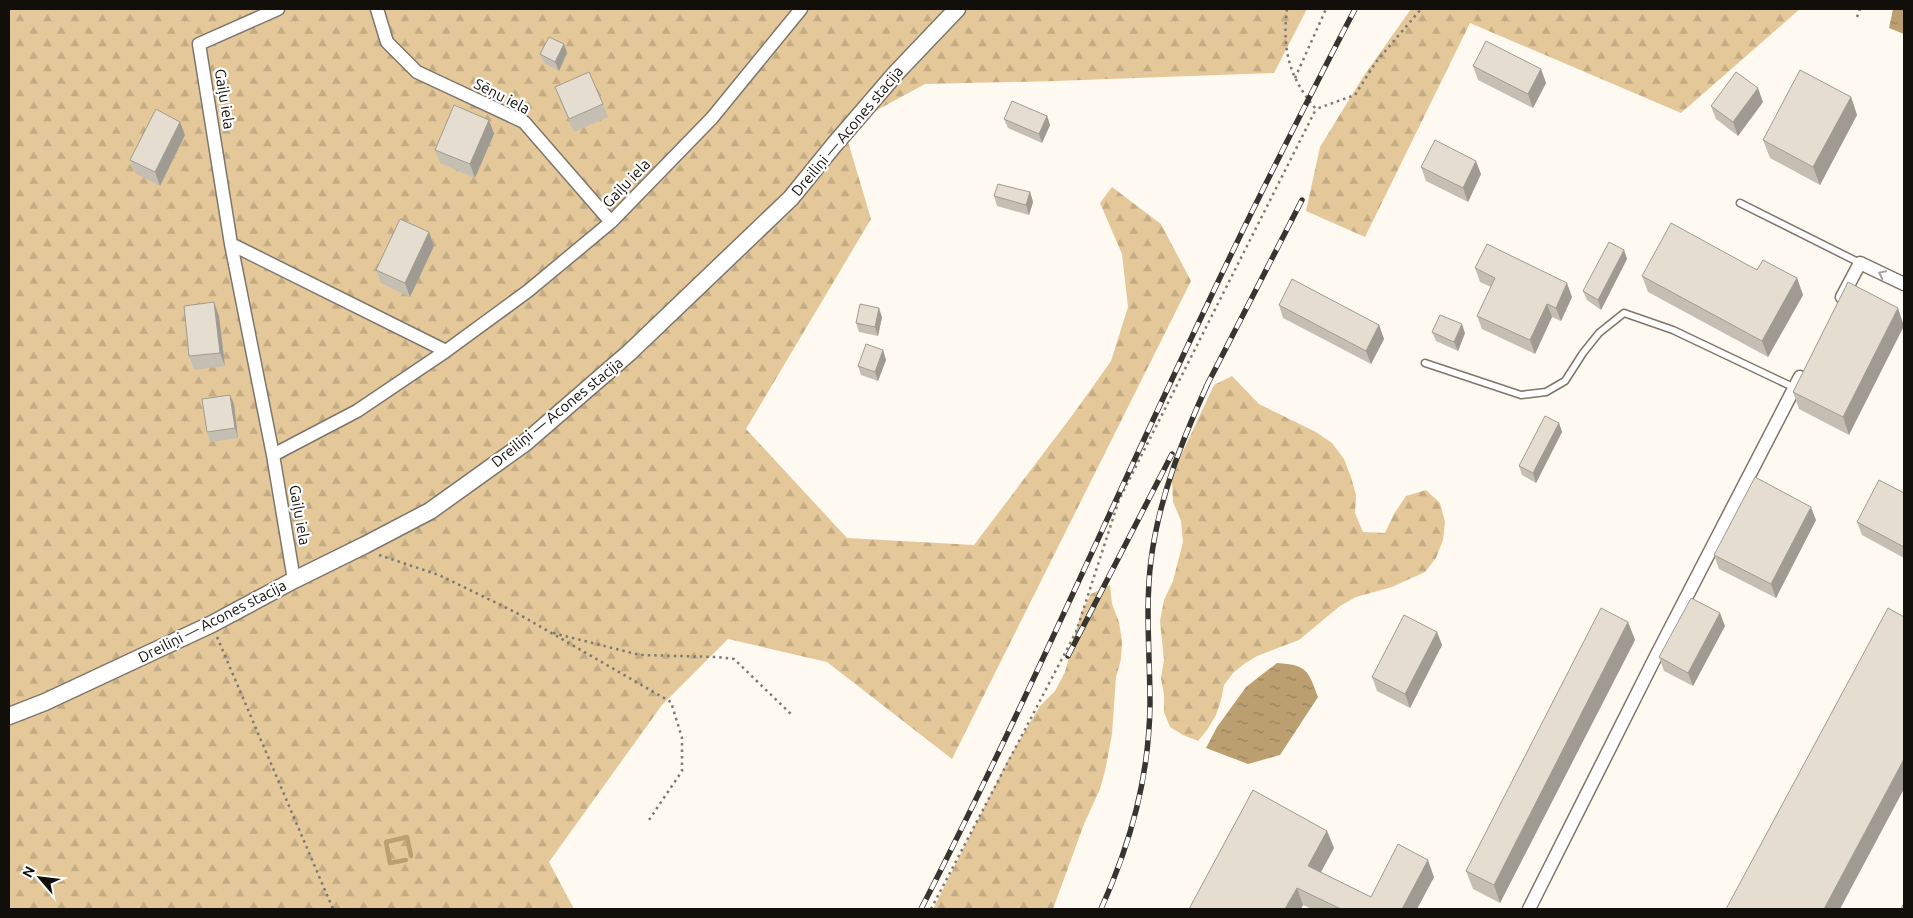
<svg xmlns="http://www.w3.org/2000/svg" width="1913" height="918" viewBox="0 0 1913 918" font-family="Ubuntu,sans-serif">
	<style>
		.forest { fill: url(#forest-firs) }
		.water { fill: url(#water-ripples) }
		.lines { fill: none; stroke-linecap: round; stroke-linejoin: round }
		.stream { stroke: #bc9f70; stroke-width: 4.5 }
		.service-casing { stroke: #7e766b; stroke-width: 9 }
		.minor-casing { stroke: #7e766b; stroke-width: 15 }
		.tertiary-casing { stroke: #7e766b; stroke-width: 19 }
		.path { stroke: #7d7974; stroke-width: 2.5; stroke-dasharray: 2.5 4; stroke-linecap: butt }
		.service { stroke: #fff; stroke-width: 6 }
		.minor { stroke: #fff; stroke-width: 12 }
		.tertiary { stroke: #fff; stroke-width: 16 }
		.rail-casing { stroke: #383530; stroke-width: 5.5 }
		.rail { stroke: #fff; stroke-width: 4; stroke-dasharray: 11; stroke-linecap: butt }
		.wall { fill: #c5beb3 }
		.shaded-wall { fill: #a09b92 }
		.building { fill: #e5ddd0; stroke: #a09b92 }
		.oneway { stroke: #a09f9d }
		.labels { text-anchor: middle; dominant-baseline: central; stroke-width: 4.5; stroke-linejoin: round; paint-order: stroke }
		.street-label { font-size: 15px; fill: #120f0b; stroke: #fff }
	</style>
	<defs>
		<pattern id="forest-firs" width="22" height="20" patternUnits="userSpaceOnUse" patternTransform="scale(1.25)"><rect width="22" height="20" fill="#e5c89a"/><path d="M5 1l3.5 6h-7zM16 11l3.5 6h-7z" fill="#c3ab83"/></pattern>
		<pattern id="water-ripples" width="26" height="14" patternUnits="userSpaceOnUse" patternTransform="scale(1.25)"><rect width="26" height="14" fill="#bc9f70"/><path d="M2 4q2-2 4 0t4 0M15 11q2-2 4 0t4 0" fill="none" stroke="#97805a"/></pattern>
	</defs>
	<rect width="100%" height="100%" fill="#fef9f1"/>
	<path class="forest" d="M9,9H1307L1274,73L1055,81L925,84L844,128L871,219L746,429L847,538L974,545L1074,413L1111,361L1128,307L1122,254L1100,203L1112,187L1161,224L1191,281L952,759L827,662L728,639L662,705L549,862L574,909H9Z
		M1411,9H1800L1681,113L1470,23L1365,237L1306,211L1320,147L1363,77Z
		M1232,376L1259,404L1316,432L1332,443L1344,459L1351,477L1356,495L1355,513L1363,532L1385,533L1394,514L1406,496L1426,490L1440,503L1445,522L1443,540L1436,558L1425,572L1392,587L1356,597L1340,606L1299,640L1257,656L1244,664L1233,673L1224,685L1221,700L1216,715L1207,730L1198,741L1183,735L1170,727L1164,712V695L1161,678L1164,660L1160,621L1164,600L1173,581L1183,542L1181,521L1173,502L1172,481L1178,462L1214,385Z
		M1110,585L1112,604L1119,622L1122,641L1121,659L1116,677L1112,734L1105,771L1100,789L1084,824L1053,909H933L1008,760L1040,706L1055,691L1065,672L1081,613L1091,594Z"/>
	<path class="water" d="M1893,9H1904V34L1889,28Z
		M1277,663C1307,665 1308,670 1318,697L1280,755L1248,764L1206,748L1217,727L1246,687Z"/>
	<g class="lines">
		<path class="stream" d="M406,860L390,863L386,842L407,837L411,856"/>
		<defs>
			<path id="service" d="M1740,203L1860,263
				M1425,363L1521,395L1546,392L1565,381L1583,353L1599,333L1624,313L1673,330L1795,388"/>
			<path id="minor" d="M278,9L199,44L231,244L273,455L357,411L446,351L528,291L611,222L712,118L801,9
				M377,9L387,42L417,72L524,122L611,222
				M231,244L446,351
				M1842,297L1860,263L1904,284
				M273,455L294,580
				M1529,909L1656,656L1800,377"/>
			<path id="tertiary" d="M9,716L45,702L212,624L294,580L365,545L430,511L525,443L630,352L791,198L834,145L896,73L957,9"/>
		</defs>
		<use href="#service" class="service-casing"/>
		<use href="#minor" class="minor-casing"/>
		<use href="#tertiary" class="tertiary-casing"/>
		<path class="path" d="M1287,9C1282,49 1289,78 1316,109L1355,95L1376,62L1421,9
			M1857,17L1860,9
			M1295,78L1326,9
			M379,555L439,575L515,612L671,702L682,738V771L649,820
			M553,633L640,655L717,657L734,659L792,715
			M217,637L333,909
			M931,909L1076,632L1119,500L1316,109"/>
		<use href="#service" class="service"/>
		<use href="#minor" class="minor"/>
		<use href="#tertiary" class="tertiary"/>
		<defs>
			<path id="rail" d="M1206,387L1302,200
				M1068,656L1172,454
				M921,909C1023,711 1111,506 1207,305C1254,205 1304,107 1355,9
				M1101,909C1131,842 1149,778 1150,704C1150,656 1145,608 1151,560C1159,497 1183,438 1209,381"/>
		</defs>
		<use href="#rail" class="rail-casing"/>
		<use href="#rail" class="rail"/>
	</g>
	<path class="wall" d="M564,44L567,53L559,71L544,63L540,54Z
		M1473,66L1541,69L1546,83L1533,108L1478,80Z
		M555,87L603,104L608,117L574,132L560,101Z
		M1851,97L1857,115L1820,185L1770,158L1763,140Z
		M1763,102L1738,136L1716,119L1711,106Z
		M1047,116L1050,125L1042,143L1008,128L1004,119Z
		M489,120L494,134L475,178L440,163L435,150Z
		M180,122L185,135L160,186L135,173L130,160Z
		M1421,167L1481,174L1468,202L1426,181Z
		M1030,192L1033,202L1029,215L997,206L994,196Z
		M429,232L434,246L410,297L381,283L376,270Z
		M1624,250L1627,259L1601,310L1587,300L1583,291Z
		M1475,268L1572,297L1561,321L1552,317L1535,354L1482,329L1477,316L1491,287L1480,282Z
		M1757,270L1797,278L1803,295L1768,357L1648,292L1642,276Z
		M1848,282L1849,435L1799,409L1793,392Z
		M1279,305L1379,325L1384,339L1371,364L1283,318Z
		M219,316L225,366L194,370L189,356Z
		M882,317L878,336L859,332L856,323Z
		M1432,332L1465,333L1458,351L1436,341Z
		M883,350L886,360L878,381L861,375L858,366Z
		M234,404L238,438L210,442L207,432Z
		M1559,423L1562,432L1536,483L1522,475L1519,466Z
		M1904,493V558L1862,535L1857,522Z
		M1816,520L1776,598L1719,569L1714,555Z
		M1628,622L1635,640L1500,903L1473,889L1466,871Z
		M1725,626L1693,686L1664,671L1659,657Z
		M1437,632L1442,645L1410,708L1377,691L1372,677Z
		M1327,831L1334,848L1321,872L1371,897L1434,877L1417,909H1312L1303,905L1301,909H1189Z"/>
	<path class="shaded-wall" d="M564,44L567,53L559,71L555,62Z
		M1541,69L1546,83L1533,108L1528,94Z
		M1758,88L1763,102L1738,136L1733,122Z
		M1851,97L1857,115L1820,185L1813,167Z
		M1047,116L1050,125L1042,143L1039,134Z
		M489,120L494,134L475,178L470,164Z
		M180,122L185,135L160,186L155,172Z
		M1476,161L1481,174L1468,202L1463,188Z
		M1030,192L1033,202L1029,215L1026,205Z
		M429,232L434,246L410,297L405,283Z
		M1624,250L1627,259L1601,310L1598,300Z
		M1797,278L1803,295L1768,357L1762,341Z
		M1567,283L1572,297L1561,321L1556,308Z
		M214,302L219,316L225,366L220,353Z
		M1547,304L1552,317L1535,354L1530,340Z
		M879,308L882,317L878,336L875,327Z
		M1898,308L1904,326L1849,435L1843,417Z
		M1462,324L1465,333L1458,351L1454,342Z
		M1379,325L1384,339L1371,364L1366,351Z
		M883,350L886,360L878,381L875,372Z
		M230,395L234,404L238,438L235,428Z
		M1559,423L1562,432L1536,483L1533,473Z
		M1811,507L1816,520L1776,598L1771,584Z
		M1720,613L1725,626L1693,686L1688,673Z
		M1628,622L1635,640L1500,903L1494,885Z
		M1437,632L1442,645L1410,708L1405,694Z
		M1904,759V789L1840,909H1824Z
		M1327,831L1334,848L1315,883L1308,866Z
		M1428,860L1434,877L1417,909H1402Z
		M1297,888L1303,905L1301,909H1285Z"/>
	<path class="building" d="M549,37L564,44L555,62L540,54Z
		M1486,41L1541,69L1528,94L1473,66Z
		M1800,70L1851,97L1813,167L1763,140Z
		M589,72L603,104L569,119L555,87Z
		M1736,72L1758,88L1733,122L1711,106Z
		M1012,101L1047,116L1039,134L1004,119Z
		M454,105L489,120L470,164L435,150Z
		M156,109L180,122L155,172L130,160Z
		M1435,140L1476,161L1463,188L1421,167Z
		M998,184L1030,192L1026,205L994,196Z
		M400,219L429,232L405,283L376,270Z
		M1671,223L1757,270L1763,260L1797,278L1762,341L1642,276Z
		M1609,242L1624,250L1598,300L1583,291Z
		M1487,244L1567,283L1556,308L1547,304L1530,340L1477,316L1495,278L1475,268Z
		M1292,279L1379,325L1366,351L1279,305Z
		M1848,282L1898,308L1843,417L1793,392Z
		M214,302L220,353L189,356L184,306Z
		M860,304L879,308L875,327L856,323Z
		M1440,315L1462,324L1454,342L1432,332Z
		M866,344L883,350L875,372L858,366Z
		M230,395L235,428L207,432L202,399Z
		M1545,416L1559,423L1533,473L1519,466Z
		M1755,477L1811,507L1771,584L1714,555Z
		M1879,480L1904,493V547L1857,522Z
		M1691,598L1720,613L1688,673L1659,657Z
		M1601,608L1628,622L1494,885L1466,871Z
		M1888,608L1904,617V759L1824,909H1726Z
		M1404,615L1437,632L1405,694L1372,677Z
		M1253,790L1327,831L1308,866L1371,897L1398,844L1428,860L1402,909H1341L1297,888L1285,909H1189Z
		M1904,903V909H1901Z"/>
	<defs><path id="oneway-chevron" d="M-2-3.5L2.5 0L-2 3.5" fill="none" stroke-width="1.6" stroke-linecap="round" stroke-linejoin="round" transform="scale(1.25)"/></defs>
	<use class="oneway" href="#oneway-chevron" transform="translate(1882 274) rotate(-154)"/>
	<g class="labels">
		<g class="street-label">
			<text transform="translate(502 96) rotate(27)">Sēņu iela</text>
			<text transform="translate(225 99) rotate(81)">Gaiļu iela</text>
			<text transform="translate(847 131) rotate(-50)">Dreiliņi — Acones stacija</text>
			<text transform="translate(626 183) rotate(-46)">Gaiļu iela</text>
			<text transform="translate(557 412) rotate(-39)">Dreiliņi — Acones stacija</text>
			<text transform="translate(300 515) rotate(80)">Gaiļu iela</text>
			<text transform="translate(212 621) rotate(-27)">Dreiliņi — Acones stacija</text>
		</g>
	</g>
	<rect width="1913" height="918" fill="none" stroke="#120f0b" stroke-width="20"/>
	<g transform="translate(40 878) rotate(298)" stroke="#ffffff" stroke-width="4" paint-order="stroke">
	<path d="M0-4L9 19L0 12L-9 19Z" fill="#120f0b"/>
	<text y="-8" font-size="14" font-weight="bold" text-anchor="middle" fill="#120f0b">N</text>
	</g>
</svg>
